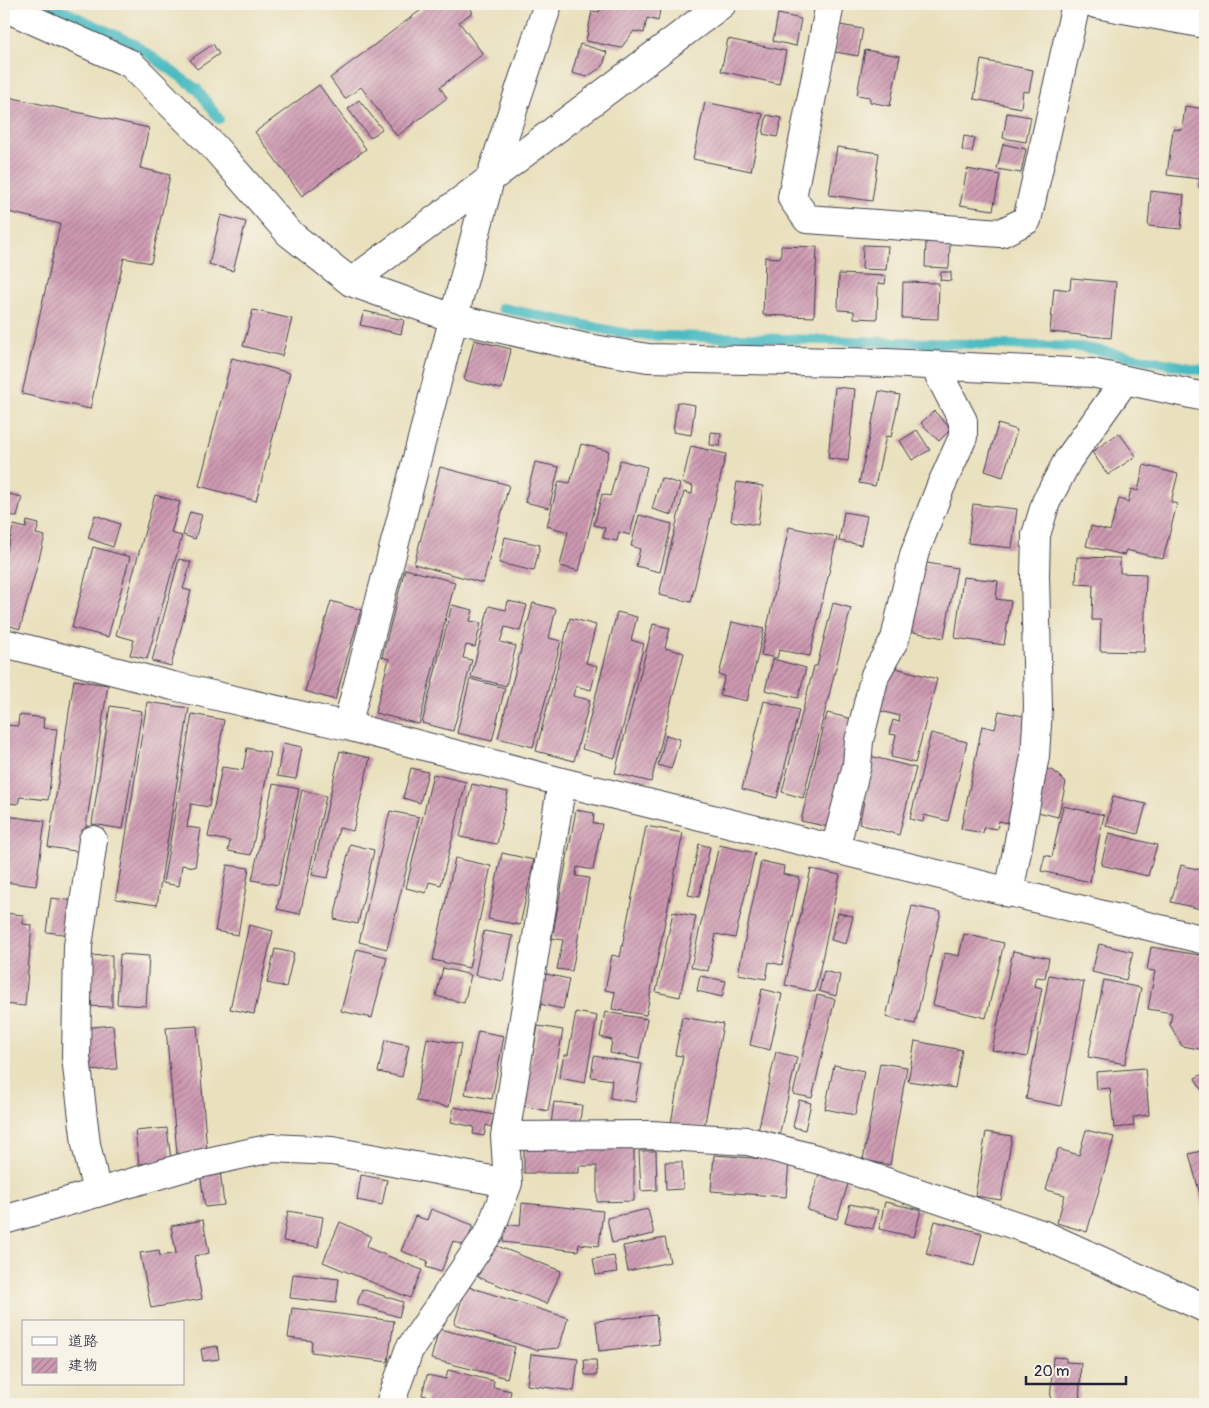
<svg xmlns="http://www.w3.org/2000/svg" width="1209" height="1408" viewBox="0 0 1209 1408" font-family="Pangolin,'Klee One',sans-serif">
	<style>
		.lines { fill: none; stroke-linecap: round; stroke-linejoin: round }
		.stream { stroke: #4cbbc2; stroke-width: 10 }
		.building { fill: url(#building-hatch) }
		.minor-casing { stroke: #403e4e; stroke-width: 30 }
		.minor { stroke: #fff; stroke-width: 28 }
	</style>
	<defs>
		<pattern id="building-hatch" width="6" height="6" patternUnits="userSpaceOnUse" patternTransform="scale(1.25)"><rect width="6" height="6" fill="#cd99b1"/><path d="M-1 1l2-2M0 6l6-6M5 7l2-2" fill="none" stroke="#a67c91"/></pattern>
	</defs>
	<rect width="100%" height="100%" fill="#f7f3e8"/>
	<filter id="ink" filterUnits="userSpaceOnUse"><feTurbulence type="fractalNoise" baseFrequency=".02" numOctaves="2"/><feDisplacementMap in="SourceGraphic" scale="10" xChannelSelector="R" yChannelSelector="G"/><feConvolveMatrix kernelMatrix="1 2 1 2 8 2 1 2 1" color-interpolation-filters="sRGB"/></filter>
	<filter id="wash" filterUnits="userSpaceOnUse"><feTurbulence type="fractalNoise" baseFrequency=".0096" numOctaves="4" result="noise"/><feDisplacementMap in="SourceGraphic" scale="20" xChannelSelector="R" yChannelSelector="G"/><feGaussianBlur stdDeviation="1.12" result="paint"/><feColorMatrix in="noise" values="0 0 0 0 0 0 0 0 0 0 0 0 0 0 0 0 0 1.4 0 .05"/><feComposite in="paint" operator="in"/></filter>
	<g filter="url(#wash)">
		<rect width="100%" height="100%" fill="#e9e0bd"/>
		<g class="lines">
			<path class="stream" d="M49,4L133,43L197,89L219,119
				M502,308L632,335L1081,347L1205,371"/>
		</g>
		<g id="blocks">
			<path class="building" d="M429,4H466L473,12L459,22L483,54L440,87L447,98L397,136L361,87L345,99L330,78Z
				M601,4H661L658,21L647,18L644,33L634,31L621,48L586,41L592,11L599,12Z
				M778,14L801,19L796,46L773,41Z
				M840,25L863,29L858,56L835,52Z
				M728,39L786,51L779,84L721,71Z
				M213,44L219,54L197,69L190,60Z
				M580,44L607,52L603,66L587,77L572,73Z
				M865,50L900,56L890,106L870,102V97L857,95Z
				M981,60L1033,70L1029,92L1023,91L1021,108L974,99Z
				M319,85L366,149L302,196L255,132Z
				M4,96L149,128L140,168L170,175L151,263L124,258L90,409L22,394L60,224L4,211Z
				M359,100L382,129L370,138L348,109Z
				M705,102L763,114L751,171L693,159Z
				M1185,106L1205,109V189L1199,188L1200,179L1167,175L1173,129L1182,130Z
				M1007,113L1031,117L1026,142L1003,138Z
				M767,115L782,118L777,137L763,134Z
				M964,136L975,138L972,152L962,150Z
				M1003,144L1026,149L1021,173L997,169Z
				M837,147L879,153L872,201L829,195Z
				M967,169L1000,175L993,210L960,205Z
				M1151,191L1184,195L1181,229L1148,226Z
				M221,215L246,222L233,271L209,264Z
				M926,242L950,243L949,268L925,267Z
				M863,245L888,246L886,270L862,269Z
				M781,246L817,247L814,317L763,315L765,257L781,258Z
				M941,272H951V281L940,280Z
				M839,274L886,276L885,284L878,283L877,319L854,318V311L838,310Z
				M1071,278L1116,282L1111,338L1050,332L1054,288L1070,290Z
				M903,282L939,283L938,319L902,318Z
				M253,310L292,319L282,356L243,346Z
				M364,311L404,320L401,334L360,325Z
				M474,340L511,349L502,389L464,380Z
				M232,358L290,373L256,501L199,486Z
				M835,387L855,389L848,461L828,458Z
				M879,391L900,395L891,437L886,436L875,486L859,483Z
				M677,402L695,405L691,435L673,432Z
				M934,411L951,429L939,441L921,423Z
				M998,424L1017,430L1003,477L985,471Z
				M917,430L930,450L912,460L900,441Z
				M711,432L721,433L720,446L710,445Z
				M1119,433L1136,456L1108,475L1092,452Z
				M581,444L609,451L579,571L560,566L568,532L547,526L559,481L570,483Z
				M691,446L726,454L691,602L659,595L684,492L692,494L693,486L682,483Z
				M620,460L647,467L630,535L619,532L617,541L603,538L605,528L594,525L602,494L610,496Z
				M535,462L559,467L549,508L525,502Z
				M1144,465L1178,474L1171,502L1177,504L1163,559L1126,550L1124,555L1086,546L1091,526L1110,531L1119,499L1128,502L1131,489L1138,491Z
				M440,467L509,485L483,583L414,564Z
				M661,478L680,484L672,515L652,509Z
				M737,482L763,486L758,525L731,521Z
				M4,493L22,497L17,517L4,513Z
				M155,495L180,502L171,533L182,536L147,659L130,655L134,640L116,635Z
				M973,504L1017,509L1012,548L968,543Z
				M190,512L202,515L195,539L183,535Z
				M844,512L867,516L861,545L839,541Z
				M95,515L120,524L113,547L88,538Z
				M639,515L672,524L660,572L636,566L640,549L631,546Z
				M27,521L39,524L36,534L45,536L20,629L4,624V560L14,525L26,528Z
				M789,527L837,537L810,656L779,650L777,658L761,655Z
				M505,537L540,545L534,571L499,563Z
				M93,547L130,557L108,637L72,628Z
				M1077,557L1120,558V573L1146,574L1144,652L1100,651L1101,620H1092L1093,585L1076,584Z
				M179,559L191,562L183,589L191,591L171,666L152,661Z
				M921,562L957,568L944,638L908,631Z
				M405,569L455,582L419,724L375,713L389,659L382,657Z
				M963,577L998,581L996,599L1011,601L1004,645L955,638Z
				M331,601L361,610L335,700L305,691Z
				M508,601L527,605L520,631L505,627L500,642L516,646L506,686L471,677L489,606L506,610Z
				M533,603L556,609L549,638L561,641L533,747L498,738Z
				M833,603L851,608L803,798L782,792L814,666H817Z
				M452,605L473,610L470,621L481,623L475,647L466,645L463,658L472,660L453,731L422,723Z
				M617,612L637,617L631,640L644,644L615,758L582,749Z
				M570,618L596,625L586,663L597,666L591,690L576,686L573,696L590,700L574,761L536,751Z
				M732,622L764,629L747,701L720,695L725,676L719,675Z
				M653,624L670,628L665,648L684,653L651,782L615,773Z
				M773,659L806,668L798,698L765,690Z
				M885,665L937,679L915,763L891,757L896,735L889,734L893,720L899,722L900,716L873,709Z
				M470,679L505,688L492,741L457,733Z
				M74,680L108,685L82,852L48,847Z
				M764,701L799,710L777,798L742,789Z
				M147,702L189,708L157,905L116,899Z
				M110,706L142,711L123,829L92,824Z
				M999,711L1028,717L1020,751L1027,753L1012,824L999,821L997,829L984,827L983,833L961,829L982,726L995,729Z
				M827,713L853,719L843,758L851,760L834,828L801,821Z
				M192,714L224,720L209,807L191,804L187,827L201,829L195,867L182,865L179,886L163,883Z
				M19,715L44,718L43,728L57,729L48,800L20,797L18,804L8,803L6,816L45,821L36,886L4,882V736L5,725L18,726Z
				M931,733L967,742L948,821L924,815L923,822L910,819Z
				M666,735L680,739L671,769L658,765Z
				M283,743L302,747L296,779L277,776Z
				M247,748L271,753L251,855L228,851L230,841L208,837L222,767L243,770Z
				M340,751L370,758L353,831L339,828L328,878L312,875Z
				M866,755L916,768L899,835L859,824L864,802L855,799Z
				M1040,767L1054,771L1066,783L1058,817L1030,810Z
				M411,768L428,772L420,803L403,798Z
				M433,774L466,782L441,885L429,882L426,893L406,888Z
				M273,784L299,789L278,885L252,880Z
				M472,784L508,792L497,844L460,837Z
				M302,790L326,796L300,914L277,909Z
				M1113,796L1146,804L1138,834L1106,826Z
				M1063,806L1104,815L1090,882L1041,871L1045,855L1052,857Z
				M576,810L594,813L593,823L602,824L593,870L577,867L576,876L589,878L572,971L557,969L563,940L552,938Z
				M390,811L419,817L387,949L359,942Z
				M646,826L683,833L646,1015L612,1009L615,992L605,990L612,955L620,957Z
				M1109,833L1157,845L1148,876L1101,865Z
				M350,844L374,850L358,924L334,919Z
				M699,844L710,847L699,897L688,895Z
				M719,845L755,853L735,938L716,934L708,971L691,967Z
				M502,853L534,860L520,925L488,919Z
				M455,858L491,866L469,968L433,960Z
				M761,861L784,866L783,874L800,878L782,965L769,962L766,979L738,974Z
				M227,865L249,868L238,935L215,931Z
				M1181,865L1205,871V910L1171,902Z
				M811,869L840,875L815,992L785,985Z
				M51,898L76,901L72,935L46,932Z
				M912,906L941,912L915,1024L886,1017Z
				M673,912L696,916L680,997L656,992Z
				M4,913L23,915V924L32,925L25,1006L4,1004Z
				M838,913L853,916L846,944L831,940Z
				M249,925L273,931L254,1014L230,1009Z
				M484,931L513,936L503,981L475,975Z
				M964,934L1004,943L986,1018L933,1005L945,953L959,956Z
				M1099,944L1133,952L1126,980L1092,972Z
				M1151,947L1205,956V1050L1182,1046L1170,1025L1172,1013L1148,1009L1155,971L1147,970Z
				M275,949L294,953L286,987L267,983Z
				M357,949L387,957L372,1018L341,1011Z
				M1013,951L1049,958L1045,978L1036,977L1034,986L1042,988L1027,1057L992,1050Z
				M120,954L149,956L146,1006L117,1004Z
				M112,955V1007L87,1006L88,956Z
				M443,968L471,975L464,1003L436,996Z
				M824,971L840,975L836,996L819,991Z
				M546,974L569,979L563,1009L539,1004Z
				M1049,975L1084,982L1061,1106L1026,1099Z
				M700,976L726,981L722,997L697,991Z
				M1104,980L1141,988L1125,1064L1088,1057Z
				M762,989L782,994L770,1050L750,1045Z
				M817,995L835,999L812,1098L793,1094Z
				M576,1012L597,1016L585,1083L559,1078L564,1055H568Z
				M605,1012L647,1019L639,1059L610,1053L612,1040L600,1037Z
				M682,1017L723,1024L704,1128L671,1123L683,1056L675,1055Z
				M113,1025L117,1069L87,1071L83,1028Z
				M197,1026L207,1151L177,1154L166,1028Z
				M538,1026L563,1030L548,1111L523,1106Z
				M478,1031L504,1036L492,1099L465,1094Z
				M427,1038L461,1044L449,1107L416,1101Z
				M385,1040L409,1045L402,1077L378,1072Z
				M915,1041L962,1050L955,1088L908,1081Z
				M776,1052L797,1057L779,1136L758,1131Z
				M594,1056L642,1064L635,1102L610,1098L612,1080L591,1077Z
				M880,1063L907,1067L890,1165L863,1160Z
				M834,1065L864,1071L855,1115L825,1109Z
				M1145,1068L1149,1115L1133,1117L1134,1126L1114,1128L1110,1088L1097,1089L1096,1072Z
				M1205,1073V1096L1195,1078Z
				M799,1100L811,1103L805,1130L793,1127Z
				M554,1102L582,1105L579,1128L551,1124Z
				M454,1107L494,1115L491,1127L486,1125L484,1136L473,1134L474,1127L451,1122Z
				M167,1128L171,1160L139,1164L135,1131Z
				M1086,1130L1114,1137L1087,1232L1057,1223L1065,1195L1046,1190L1058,1149L1079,1155Z
				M986,1132L1012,1136L1001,1200L975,1196Z
				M524,1143H634V1201L597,1202V1166H579V1173H524Z
				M1205,1150V1213L1189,1154Z
				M639,1151H656L657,1190L641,1191Z
				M714,1155L789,1161L786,1197L711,1191Z
				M665,1162H682L683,1189L666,1190Z
				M220,1170L224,1205L205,1207L200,1173Z
				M820,1172L849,1181L837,1219L807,1210Z
				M361,1175L387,1180L382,1205L357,1200Z
				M885,1202L921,1210L914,1237L879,1229Z
				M522,1203L603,1211L599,1246L579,1244L578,1251L503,1242L505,1224L520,1226Z
				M850,1204L878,1210L873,1229L845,1222Z
				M431,1209L473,1225L466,1246L453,1241L441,1272L426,1267L428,1261L401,1251L415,1216L427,1220Z
				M648,1209L654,1234L612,1243L607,1218Z
				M288,1211L323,1217L318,1247L283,1241Z
				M203,1220L209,1253L194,1256L202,1299L151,1308L140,1253L159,1250L160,1256L176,1253L171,1226Z
				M935,1221L982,1233L974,1266L926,1254Z
				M340,1222L371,1236L366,1247L422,1270L410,1298L323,1262Z
				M665,1238L670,1262L628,1271L623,1246Z
				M492,1244L561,1271L547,1304L478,1277Z
				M614,1256L617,1272L596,1275L593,1259Z
				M293,1274L339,1279L336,1303L290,1298Z
				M466,1286L568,1318L559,1348L536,1350L454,1324Z
				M362,1289L403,1302L399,1317L357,1304Z
				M292,1308L394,1321L388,1362L311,1352L312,1341L288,1338Z
				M656,1315L659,1344L599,1351L596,1321Z
				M439,1329L515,1347L507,1378L431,1359Z
				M217,1346L219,1359L203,1361L201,1349Z
				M531,1354L578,1359L574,1391L527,1385Z
				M1053,1357L1066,1358V1362L1081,1363L1079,1404H1050Z
				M584,1360H596L597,1375H585Z
				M448,1370L494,1381L493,1387L511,1391L508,1404H425L427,1396L422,1395L427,1375L446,1379Z"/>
		</g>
	</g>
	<g filter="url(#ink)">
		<use href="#blocks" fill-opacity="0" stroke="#403e4e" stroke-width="1"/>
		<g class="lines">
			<defs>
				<path id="minor" d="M830,4L792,198L807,219L1001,233L1027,220L1076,4
					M1096,4L1205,24
					M4,7L131,64L215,148L289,233L351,282L453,318L582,347L648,358L887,363L1092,373L1205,397
					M351,282L490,179L722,4
					M4,643L173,686L347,726L562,782L1205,940
					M347,726L490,179L548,4
					M93,840L78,946L76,1057L86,1144L97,1193
					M835,849L857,765L859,741L875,675L895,639L914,555L940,488L963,437V421L934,365
					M1009,893L1035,756L1038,708L1035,575L1036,535L1046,502L1068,460L1125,380
					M505,1136L651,1135L748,1141L824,1161L1044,1235L1205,1308
					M4,1220L185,1167L272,1148L332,1151L508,1183
					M390,1404L409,1350L490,1231L508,1183L505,1136L562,782"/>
			</defs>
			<use href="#minor" class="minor-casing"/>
			<use href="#minor" class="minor"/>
		</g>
	</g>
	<rect width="1209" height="1408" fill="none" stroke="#f7f3e8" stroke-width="20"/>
	<rect x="22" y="1320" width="162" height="65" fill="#f7f3e8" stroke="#a29fa3"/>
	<rect x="32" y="1337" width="25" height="8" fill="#ffffff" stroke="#a29fa3"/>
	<text x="68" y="1346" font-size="15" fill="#22223b">道路</text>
	<rect x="32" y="1358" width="25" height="15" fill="url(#building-hatch)" stroke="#a29fa3"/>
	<text x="68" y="1370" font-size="15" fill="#22223b">建物</text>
	<path d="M1026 1376v8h100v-8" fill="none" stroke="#22223b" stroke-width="2.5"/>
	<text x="1034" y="1376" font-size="15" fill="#22223b" stroke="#f7f3e8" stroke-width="4" paint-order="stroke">20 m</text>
</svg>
